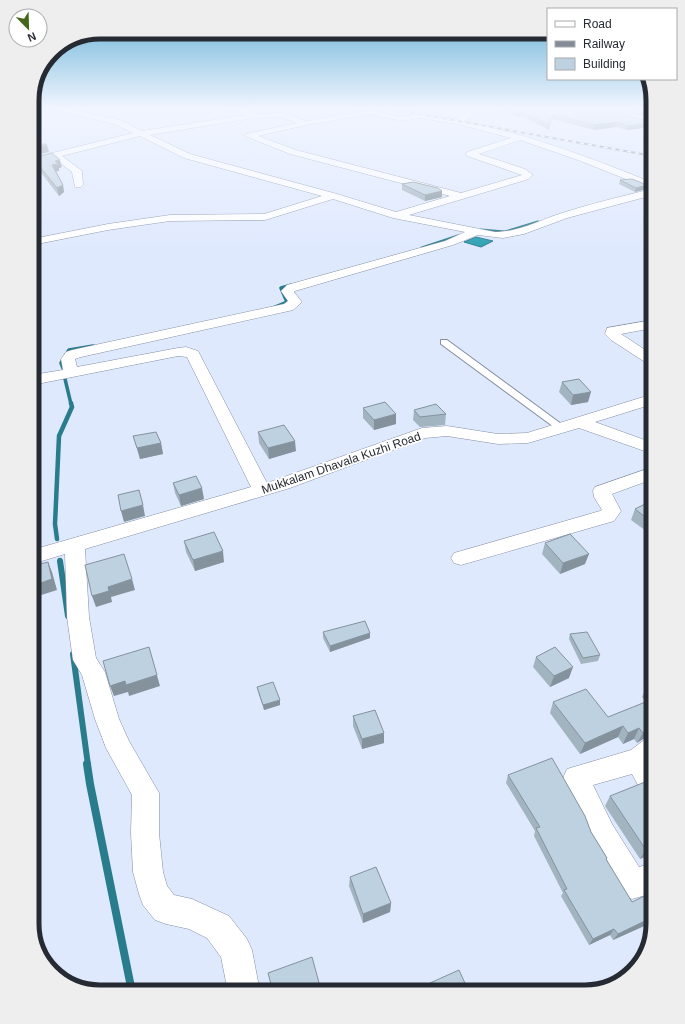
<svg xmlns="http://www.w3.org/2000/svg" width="685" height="1024" viewBox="0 0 685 1024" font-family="Arial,sans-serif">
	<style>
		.water { fill: #299fb3; stroke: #287c8c }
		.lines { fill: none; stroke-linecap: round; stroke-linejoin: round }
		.stream-far4 { stroke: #287c8c; stroke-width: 3 }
		.stream-far3 { stroke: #287c8c; stroke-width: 3.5 }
		.stream-far2 { stroke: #287c8c; stroke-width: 4.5 }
		.stream-far1 { stroke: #287c8c; stroke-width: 6 }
		.stream { stroke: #287c8c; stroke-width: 8 }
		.lane-casing { stroke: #858ea1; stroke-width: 2 }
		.street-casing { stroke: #858ea1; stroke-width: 1 }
		.lane { fill: #fff; fill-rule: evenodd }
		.street { fill: #fff; fill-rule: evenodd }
		.rail-casing { stroke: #838a98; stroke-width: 2 }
		.rail { stroke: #fff; stroke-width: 1.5; stroke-dasharray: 4; stroke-linecap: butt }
		.wall { fill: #a3b4c1 }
		.shaded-wall { fill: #84929d }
		.building { fill: #bdd1e0; stroke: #84929d }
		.labels { text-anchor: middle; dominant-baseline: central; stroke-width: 3.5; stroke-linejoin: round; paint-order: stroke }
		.street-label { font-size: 12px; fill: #262a32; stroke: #fff }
		.rim { fill: none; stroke: #262a32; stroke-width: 5 }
	</style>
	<rect width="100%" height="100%" fill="#dfe9fe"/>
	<path class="water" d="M476,237L493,241L481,247L464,242Z"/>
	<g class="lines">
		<path class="stream-far4" d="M481,230L505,232L538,222
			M422,248L458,236"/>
		<path class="stream-far3" d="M275,307L287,302L281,288L292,285
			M63,368L61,363L69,350L93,346
			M65,379L71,404"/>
		<path class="stream-far2" d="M57,539L55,524L59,436L72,407L71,403
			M60,560V562"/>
		<path class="stream-far1" d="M60,561L68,616
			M73,654L88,765"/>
		<path class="stream" d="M87,764L90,784L132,992"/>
		<defs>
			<path id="lane" d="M441,340H447L564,426L565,428L564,430H558L441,344Z"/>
			<path id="street" d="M59,109H70L120,120L142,131L246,115L240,112V109H246L255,114L283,113L307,121L371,110L401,117L420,114L456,119L464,114L469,109H476L470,118L464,121C529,135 592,158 653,183V195L567,218L524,234L503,238L478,235L453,245L295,291L294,292L302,302L293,310L81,357L75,359L77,367L178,348L186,347L198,351L267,483L422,428L447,426L498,434L527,433L653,394V404L595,422L653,443V454L579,428L528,443L498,444L447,436L425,438L290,488L85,549L89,617L96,658L105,672L119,719L129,741L159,793V833L163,872L167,886L174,895L192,899L229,916L247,939L252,950L260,992H228L221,957L207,938L189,929L166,924L155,920L143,905L139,894L133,872L131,833L132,795L106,748L95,719L82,675L73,660L67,617L65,554L32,564V550L251,487L187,357L178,356L32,385V375L63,370L61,359L66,352L72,350L284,304L288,301L281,291L287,285L445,241L465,232L393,218L333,199L265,220L170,221L108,230L32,245V239L108,224L170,215L264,214L322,196L184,158L140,136L62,156L82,171L83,185L81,187H75L72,172L54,158L32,164V158L133,133L114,124L59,111ZM371,114L401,121L420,118L457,124L511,138L467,152L466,154L467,156L522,175L461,193L296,150L258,136L306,125ZM282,117L297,123L246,134L245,136L290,154L450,196L396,212L337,194L190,154L150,135L253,118ZM520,140L578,160L651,189C620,197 589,204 559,214C538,221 518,232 495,232L409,215L529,179L533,175L525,169L479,154Z
				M653,320V328L621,334L653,355V365L648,364L611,340L605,334L607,328Z
				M653,467V479L612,494L621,511L614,521L461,565L454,563L451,558L454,553L600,511L602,510L594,497L593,491L595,487Z
				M653,736V800L644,796L632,774L593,785L612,824L639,867L653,863V893L632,899L622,894L592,844L563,778L567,769L631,750L644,740Z"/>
		</defs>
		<use href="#lane" class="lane-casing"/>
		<use href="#street" class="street-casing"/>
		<use href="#lane" class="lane"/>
		<use href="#street" class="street"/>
		<defs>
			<path id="rail" d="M391,109L653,156"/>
		</defs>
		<use href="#rail" class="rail-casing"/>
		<use href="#rail" class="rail"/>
	</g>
	<path class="wall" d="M223,109H239L238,110L228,112Z
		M497,109H540L544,112L546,111L543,109H608L653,123V132L642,128L627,130L616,127L594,130L552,119L549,130L522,116L517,117Z
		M614,109H653V119Z
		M33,158L62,167L59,168V171H56L63,185L64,192L59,196L35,165Z
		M650,174H653V182L649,180Z
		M620,180L646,189L635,192L619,184Z
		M402,184L442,197L425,201L402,190Z
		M653,190V200L648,198L650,192Z
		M562,382L588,402L571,405L559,392Z
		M363,408L396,414V424L374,430L363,418Z
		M414,410L446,414L445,425L420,427L413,420Z
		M258,432L296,451L269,459L259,443Z
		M133,436L161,443L163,454L140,459Z
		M173,483L204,499L181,506L175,493Z
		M653,500V536L631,520L635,509Z
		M184,541L224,562L195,571L186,552Z
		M545,543L585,564L560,574L542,554Z
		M323,632L370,633V638L330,652L323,638Z
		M570,634L600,655L598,661L581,664L569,639Z
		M536,657L569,678L550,687L533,667Z
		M653,684V735L643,739L637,743L634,739L623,744L618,737L580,754L550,713L553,702L608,717L646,702L642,697L647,686Z
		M257,687L280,705L264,710L258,692Z
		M353,716L384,743L362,749L353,726Z
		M508,775L591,832L607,858L606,860L632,902L653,892V922L613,940L610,935L589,945L561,896L563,893L534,836L535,831L506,783Z
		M653,792V853L640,859L605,806L610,796Z
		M350,877L391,903L390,912L363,923L349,886Z
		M430,983L469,992H429V990Z"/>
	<path class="shaded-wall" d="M42,109H59L58,111L32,115V110Z
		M228,109H239L238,110L228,112Z
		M522,112V116L517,117L518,113Z
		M617,122L616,127L594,130L595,125Z
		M643,124L642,128L627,130L628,126Z
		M47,145L49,152L32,156V149Z
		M60,160L62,167L59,168V171L54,172L52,165L55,161Z
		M63,185L64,192L59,196L57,188Z
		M647,185L646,189L635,192L636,188Z
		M442,191V197L425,201V195Z
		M591,392L588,402L571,405L573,395Z
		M396,414V424L374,430V420Z
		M295,441L296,451L269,459L268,448Z
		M161,443L163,454L140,459L137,448Z
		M202,488L204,499L181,506L179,495Z
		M143,505L145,516L124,522L121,511Z
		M223,551L224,562L195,571L193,560Z
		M589,554L585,564L560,574L563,563Z
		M48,562L52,572L57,590L32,598V586Z
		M132,579L135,590L111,597L112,602L96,607L92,596L108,587Z
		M370,633V638L330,652V646Z
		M149,647L160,686L129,696L128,692L114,696L110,686Z
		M573,667L569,678L550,687L554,676Z
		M280,700V705L264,710L263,705Z
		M623,726L618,737L580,754L585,743Z
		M653,727V735L643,739L637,743L643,733L649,728Z
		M639,728L634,739L623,744L628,733Z
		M384,733V743L362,749V739Z
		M653,847V853L640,859L646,850Z
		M391,903L390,912L363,923V914Z
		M653,917V922L613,940L618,934Z
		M614,929L610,935L589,945L593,939Z"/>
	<path class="building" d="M32,109H42L32,110Z
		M508,109H540L544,112L549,110L548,109H608L653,123V127L643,124L628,126L617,122L595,125L553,115L549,125L522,112L518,113Z
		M630,109H653V115Z
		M46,144L47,145L32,149V145Z
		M52,153L60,160L55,161L58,164L52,165L63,185L57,188L33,158Z
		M632,179L647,185L636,188L620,180Z
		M413,182L438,188L442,191L425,195L402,184Z
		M579,379L591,392L573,395L562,382Z
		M385,402L396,414L374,420L363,408Z
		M436,404L446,414L420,417L414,410Z
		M284,425L295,441L268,448L258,432Z
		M156,432L161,443L137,448L133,436Z
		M196,476L202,488L179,495L173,483Z
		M139,490L143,505L121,511L118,495Z
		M653,500V523L635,509Z
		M214,532L223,551L193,560L184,541Z
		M570,534L589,554L563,563L545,543Z
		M124,554L132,579L108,587L109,591L92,596L85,565Z
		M48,562L52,579L32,586V566Z
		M365,621L370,633L330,646L323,632Z
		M587,632L600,655L583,658L570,634Z
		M149,647L157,675L126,685L125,681L110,686L103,661Z
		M555,647L573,667L554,676L536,657Z
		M273,682L280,700L263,705L257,687Z
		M653,684V693L647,686Z
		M586,689L608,717L653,699V727L649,728L643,733L639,728L628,733L623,726L585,743L553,702Z
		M375,710L384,733L362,739L353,716Z
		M552,758L585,816L591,832L607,858L606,859L632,902L653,892V917L618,934L614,929L593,939L564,890L567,889L536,828L540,827L508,775Z
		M645,782L653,792V847L646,850L610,796Z
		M376,867L391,903L363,914L350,877Z
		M312,957L321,990L316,992H273L268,973Z
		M459,970L469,992H434L430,983Z"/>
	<linearGradient id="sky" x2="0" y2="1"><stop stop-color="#5bacd3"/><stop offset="0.43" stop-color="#f1f5ff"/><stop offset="1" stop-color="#f1f5ff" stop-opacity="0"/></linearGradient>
	<rect width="685" height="252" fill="url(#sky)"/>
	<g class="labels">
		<g class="street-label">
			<text transform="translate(341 463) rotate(-19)">Mukkalam Dhavala Kuzhi Road</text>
		</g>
	</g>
	<path d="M0 0H685V1024H0ZM100 39H585A61 61 0 0 1 646 100V924A61 61 0 0 1 585 985H100A61 61 0 0 1 39 924V100A61 61 0 0 1 100 39Z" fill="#eeeeef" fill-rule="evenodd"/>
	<path class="rim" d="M100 39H585A61 61 0 0 1 646 100V924A61 61 0 0 1 585 985H100A61 61 0 0 1 39 924V100A61 61 0 0 1 100 39Z"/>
	<rect x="547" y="8" width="130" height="72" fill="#ffffff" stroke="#a8aaad"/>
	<rect x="555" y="21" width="20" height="6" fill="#ffffff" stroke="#a8aaad"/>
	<text x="583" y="28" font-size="12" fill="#262a32">Road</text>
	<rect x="555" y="41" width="20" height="6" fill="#838a98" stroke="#a8aaad"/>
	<text x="583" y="48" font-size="12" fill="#262a32">Railway</text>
	<rect x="555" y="58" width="20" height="12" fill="#bdd1e0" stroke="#a8aaad"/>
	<text x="583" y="68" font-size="12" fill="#262a32">Building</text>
	<g transform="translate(28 28) rotate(157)"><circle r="19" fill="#ffffff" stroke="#a8aaad"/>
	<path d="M0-3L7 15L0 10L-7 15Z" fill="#44651b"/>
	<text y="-6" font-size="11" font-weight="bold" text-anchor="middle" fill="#262a32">N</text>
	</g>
</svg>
